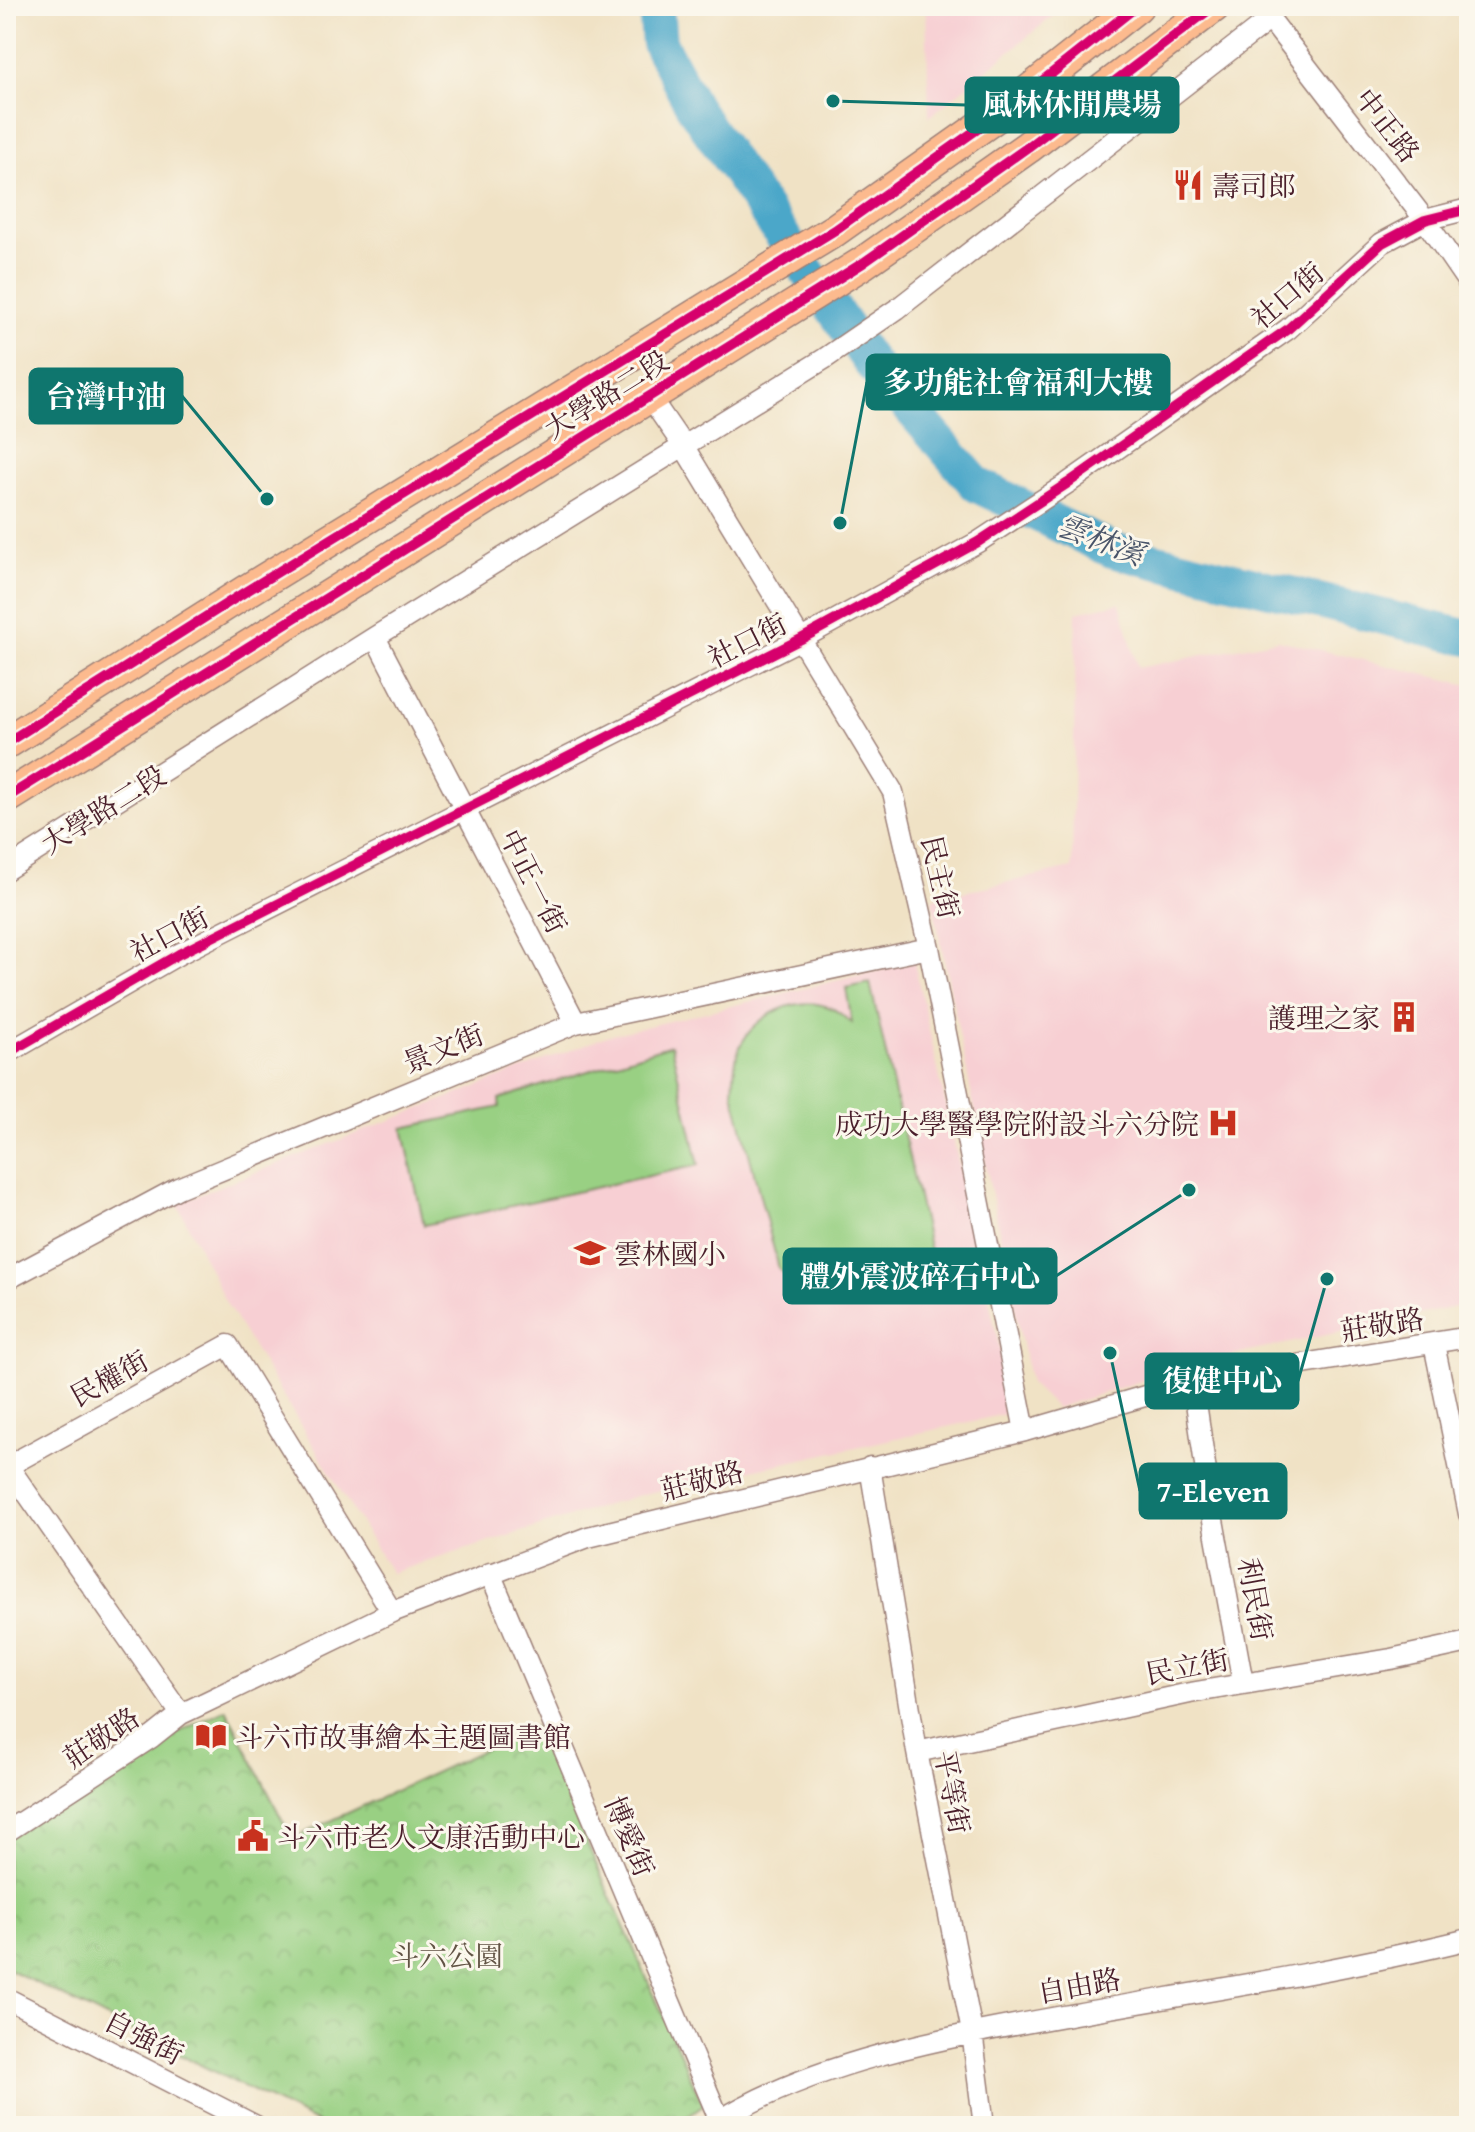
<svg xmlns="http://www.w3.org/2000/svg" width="1475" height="2132" viewBox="0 0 1475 2132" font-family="'Gentium Book Plus','Noto Serif TC',serif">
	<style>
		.built { fill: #f7cfd3 }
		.park { fill: url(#park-crowns); stroke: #727857; stroke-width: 2 }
		.pitch { fill: #99d083; stroke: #727857; stroke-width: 2 }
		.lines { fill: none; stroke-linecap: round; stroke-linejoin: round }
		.river { stroke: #4ba7c9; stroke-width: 36 }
		.street-casing { stroke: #9d8078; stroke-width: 23 }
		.primary-casing { stroke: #9d8078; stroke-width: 35 }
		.street { stroke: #fff; stroke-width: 20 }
		.primary { stroke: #fcba8e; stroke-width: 32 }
		.cycleway-casing { stroke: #fbf7ec; stroke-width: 15 }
		.cycleway { stroke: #d6006c; stroke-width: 10 }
		.labels { text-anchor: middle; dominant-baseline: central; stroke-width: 6; stroke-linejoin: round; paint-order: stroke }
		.street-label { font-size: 28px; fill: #4a1f2b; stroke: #fbf7ec }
		.poi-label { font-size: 28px; fill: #4a1f2b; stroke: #fbf7ec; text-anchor: start }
		.park-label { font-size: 28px; fill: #625445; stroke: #fbf7ec }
		.water-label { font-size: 30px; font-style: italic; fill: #4a556a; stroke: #fbf7ec }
		.leader { fill: none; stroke: #0f766e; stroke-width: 3 }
		.callout-dot { fill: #0f766e; stroke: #fbf7ec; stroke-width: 3 }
		.callout { fill: #0f766e; stroke: #0f766e; stroke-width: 3 }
		.callout-label { font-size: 30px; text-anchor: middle; font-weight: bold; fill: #fff }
	</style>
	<defs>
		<pattern id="park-crowns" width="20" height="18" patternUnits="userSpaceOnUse" patternTransform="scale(2)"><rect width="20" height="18" fill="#99d083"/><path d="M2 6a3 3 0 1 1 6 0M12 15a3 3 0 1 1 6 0" fill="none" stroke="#85b271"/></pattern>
	</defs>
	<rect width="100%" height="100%" fill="#fbf7ec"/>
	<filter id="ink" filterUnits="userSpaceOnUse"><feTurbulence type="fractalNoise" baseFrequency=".0125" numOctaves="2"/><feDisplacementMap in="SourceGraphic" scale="16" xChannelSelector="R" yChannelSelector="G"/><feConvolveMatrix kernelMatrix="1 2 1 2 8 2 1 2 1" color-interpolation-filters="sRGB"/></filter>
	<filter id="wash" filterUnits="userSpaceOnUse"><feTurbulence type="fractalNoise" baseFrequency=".006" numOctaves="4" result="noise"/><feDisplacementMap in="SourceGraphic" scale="32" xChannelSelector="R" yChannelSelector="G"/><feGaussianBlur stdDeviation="1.8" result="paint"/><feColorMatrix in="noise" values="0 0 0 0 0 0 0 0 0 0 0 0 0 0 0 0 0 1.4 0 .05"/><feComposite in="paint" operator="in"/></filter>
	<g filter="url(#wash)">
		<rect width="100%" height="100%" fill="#f0e2c5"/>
		<path class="built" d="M926,6H1065L929,117Z
			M1120,603L1138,668L1278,640L1469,685V1304L1198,1363L1056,1408L1030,1383L932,899L1072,868L1076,612Z
			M914,962L1014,1412L639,1495L391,1573L226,1303L177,1203L607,1036Z"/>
		<path class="park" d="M226,1709L292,1839L535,1726L703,2105L673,2126H323L6,1968V1837L173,1735Z"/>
		<path class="pitch" d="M870,983L939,1291L903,1301L897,1272C889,1281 880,1292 869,1298C835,1315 802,1293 779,1269L733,1092C734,1077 734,1061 740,1047C754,1015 797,994 831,1008C839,1011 846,1019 852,1023L846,988Z
			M671,1045L699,1165L424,1225L403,1128L500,1107L499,1099Z"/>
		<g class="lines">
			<path class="river" d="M656,6L659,43L694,108L870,362L977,485L1112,550L1469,638"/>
		</g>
	</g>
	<g filter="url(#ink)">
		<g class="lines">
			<defs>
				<path id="street" d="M1255,6L1270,19L1425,220L1469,284
					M649,396L684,447L893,792L929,948L1025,1431
					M375,637L576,1023
					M6,870L375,637L824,359L897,309L1270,19
					M6,1054L179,954L801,639L978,542L1068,483L1288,329L1382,243L1425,220L1469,209
					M6,1280L178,1188L576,1023L929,948
					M1434,1344L1469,1514
					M1193,1382L1213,1520L1243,1683
					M870,1467L917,1752L972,2032L984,2126
					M490,1573L720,2121
					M181,1714L8,1466L228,1345L392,1612
					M917,1752L1190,1693L1391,1659L1469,1642
					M6,1832L152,1737L181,1714L200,1705L392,1612L588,1537L1025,1431L1193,1382L1469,1337
					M6,1998L256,2126
					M711,2126C811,2060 958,2035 1075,2014C1206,1991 1339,1971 1469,1939"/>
				<path id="primary" d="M6,743L245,592L835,230L1013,104L1137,6
					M6,798L863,263L1028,147L1214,6"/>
			</defs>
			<use href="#street" class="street-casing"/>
			<use href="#primary" class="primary-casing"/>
			<use href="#street" class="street"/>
			<use href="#primary" class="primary"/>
			<defs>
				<path id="cycleway" d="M6,743L245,592L835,230L1013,104L1137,6
					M6,798L863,263L1028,147L1214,6
					M6,1054L179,954L801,639L978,542L1068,483L1288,329L1382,243L1425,220L1469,209"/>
			</defs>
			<use href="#cycleway" class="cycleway-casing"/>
			<use href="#cycleway" class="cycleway"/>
		</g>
	</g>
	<defs>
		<symbol id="restaurant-bare" viewBox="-9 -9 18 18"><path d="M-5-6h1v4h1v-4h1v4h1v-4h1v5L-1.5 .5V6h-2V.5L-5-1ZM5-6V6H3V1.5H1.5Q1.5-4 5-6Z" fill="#c8321e" stroke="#fbf7ec" stroke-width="2.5" paint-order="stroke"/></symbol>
		<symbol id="building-bare" viewBox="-9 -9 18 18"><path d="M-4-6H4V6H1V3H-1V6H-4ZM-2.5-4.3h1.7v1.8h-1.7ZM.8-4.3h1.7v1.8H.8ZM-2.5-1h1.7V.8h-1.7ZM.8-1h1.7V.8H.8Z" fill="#c8321e" stroke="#fbf7ec" stroke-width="2.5" paint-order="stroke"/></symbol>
		<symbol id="hospital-bare" viewBox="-9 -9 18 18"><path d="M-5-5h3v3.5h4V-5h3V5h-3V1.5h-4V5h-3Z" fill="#c8321e" stroke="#fbf7ec" stroke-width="2.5" paint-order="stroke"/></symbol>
		<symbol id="school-bare" viewBox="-9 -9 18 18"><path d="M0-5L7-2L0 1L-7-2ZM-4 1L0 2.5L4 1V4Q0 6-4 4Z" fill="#c8321e" stroke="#fbf7ec" stroke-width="2.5" paint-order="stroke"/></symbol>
		<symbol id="library-bare" viewBox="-9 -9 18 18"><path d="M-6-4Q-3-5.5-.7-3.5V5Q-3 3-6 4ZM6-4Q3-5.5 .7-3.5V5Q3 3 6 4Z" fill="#c8321e" stroke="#fbf7ec" stroke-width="2.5" paint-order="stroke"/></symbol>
		<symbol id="civic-bare" viewBox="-9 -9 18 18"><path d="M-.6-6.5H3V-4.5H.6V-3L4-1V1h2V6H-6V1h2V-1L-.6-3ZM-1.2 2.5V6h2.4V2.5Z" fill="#c8321e" stroke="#fbf7ec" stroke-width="2.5" paint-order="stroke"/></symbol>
	</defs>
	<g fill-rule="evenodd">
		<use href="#restaurant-bare" x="1166" y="163" width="44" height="44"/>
		<use href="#building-bare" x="1382" y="995" width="44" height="44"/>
		<use href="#hospital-bare" x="1201" y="1101" width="44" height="44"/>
		<use href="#school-bare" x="568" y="1231" width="44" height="44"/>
		<use href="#library-bare" x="189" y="1714" width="44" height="44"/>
		<use href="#civic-bare" x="231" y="1814" width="44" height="44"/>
	</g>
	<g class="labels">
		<g class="street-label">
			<text transform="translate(1388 125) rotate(52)">中正路</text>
			<text transform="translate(1287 295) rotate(-40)">社口街</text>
			<text transform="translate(606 394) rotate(-32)">大學路二段</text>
			<text transform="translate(747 640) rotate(-27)">社口街</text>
			<text transform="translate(103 809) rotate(-32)">大學路二段</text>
			<text transform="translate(941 877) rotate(77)">民主街</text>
			<text transform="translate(534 881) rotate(63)">中正一街</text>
			<text transform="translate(169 934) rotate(-28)">社口街</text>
			<text transform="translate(443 1048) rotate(-22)">景文街</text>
			<text transform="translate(1382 1324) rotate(-9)">莊敬路</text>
			<text transform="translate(109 1378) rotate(-29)">民權街</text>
			<text transform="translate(702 1480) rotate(-14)">莊敬路</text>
			<text transform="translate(1256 1599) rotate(80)">利民街</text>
			<text transform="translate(1187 1666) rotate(-11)">民立街</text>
			<text transform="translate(101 1737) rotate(-34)">莊敬路</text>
			<text transform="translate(953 1792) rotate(79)">平等街</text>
			<text transform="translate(630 1836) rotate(67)">博愛街</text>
			<text transform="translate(1079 1985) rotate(-10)">自由路</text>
			<text transform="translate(144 2037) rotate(27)">自強街</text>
		</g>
		<g class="poi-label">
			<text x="1212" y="185">壽司郎</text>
			<text x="1380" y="1017" text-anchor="end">護理之家</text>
			<text x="1199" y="1123" text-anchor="end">成功大學醫學院附設斗六分院</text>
			<text x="614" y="1253">雲林國小</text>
			<text x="235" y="1736">斗六市故事繪本主題圖書館</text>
			<text x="277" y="1836">斗六市老人文康活動中心</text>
		</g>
		<g class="park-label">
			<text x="447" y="1955">斗六公園</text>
		</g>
		<g class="water-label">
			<text transform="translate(1101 539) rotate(21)">雲林溪</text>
		</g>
	</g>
	<path class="leader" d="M833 101L966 105M840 523L867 382M267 499L182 396M1189 1190L1056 1276M1327 1279L1298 1381M1110 1353L1140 1491"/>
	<g class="callout-dot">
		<circle cx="833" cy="101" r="8"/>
		<circle cx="840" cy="523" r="8"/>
		<circle cx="267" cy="499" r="8"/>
		<circle cx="1189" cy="1190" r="8"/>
		<circle cx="1327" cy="1279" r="8"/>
		<circle cx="1110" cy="1353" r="8"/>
	</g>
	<g class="callout">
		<rect x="966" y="78" width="212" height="54" rx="8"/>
		<rect x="867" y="355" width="302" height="54" rx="8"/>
		<rect x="30" y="369" width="152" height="54" rx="8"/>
		<rect x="784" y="1249" width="272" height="54" rx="8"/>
		<rect x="1146" y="1354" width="152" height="54" rx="8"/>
		<rect x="1140" y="1464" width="146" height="54" rx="8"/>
	</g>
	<g class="callout-label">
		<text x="1072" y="115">風林休閒農場</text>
		<text x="1018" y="393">多功能社會福利大樓</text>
		<text x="106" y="407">台灣中油</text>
		<text x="920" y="1287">體外震波碎石中心</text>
		<text x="1222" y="1391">復健中心</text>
		<text x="1213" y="1502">7-Eleven</text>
	</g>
	<rect width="1475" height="2132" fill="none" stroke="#fbf7ec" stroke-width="32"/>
</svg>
